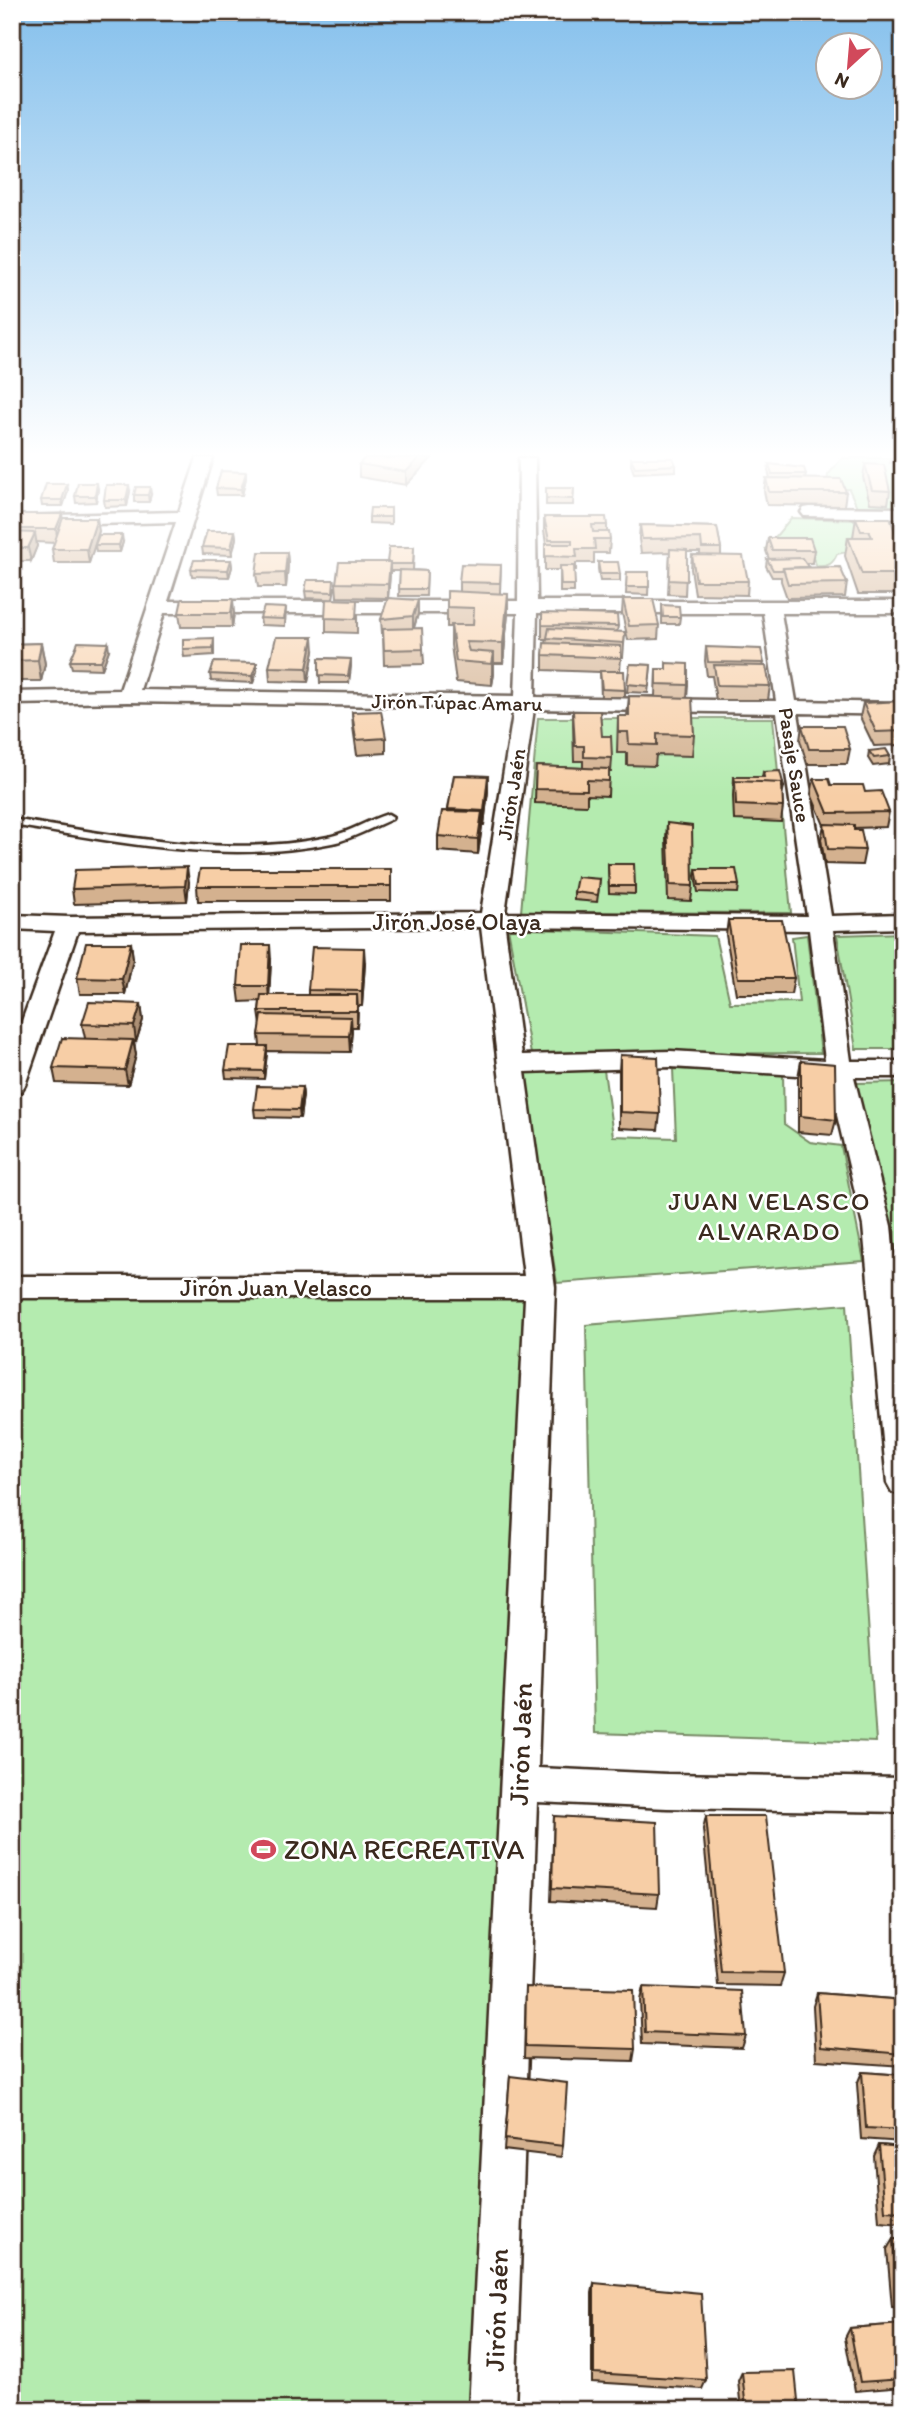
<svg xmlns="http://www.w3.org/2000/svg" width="915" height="2422" viewBox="0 0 915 2422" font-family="Itim,sans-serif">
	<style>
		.green { fill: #b4ebaf; stroke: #788a66; stroke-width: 2 }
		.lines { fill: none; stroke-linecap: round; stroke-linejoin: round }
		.service-casing { stroke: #3b2a1e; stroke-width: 5 }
		.minor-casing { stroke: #3b2a1e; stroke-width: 5 }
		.service { fill: #fff; fill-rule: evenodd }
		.minor { fill: #fff; fill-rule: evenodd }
		.wall { fill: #d4b18f; stroke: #3b2a1e; stroke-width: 2 }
		.shaded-wall { fill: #ad9074; stroke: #3b2a1e; stroke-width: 2 }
		.building { fill: #f7cea6; stroke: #3b2a1e; stroke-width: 2 }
		.labels { text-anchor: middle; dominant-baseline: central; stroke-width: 5; stroke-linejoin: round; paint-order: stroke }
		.far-street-label { font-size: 21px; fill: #3b2a1e; stroke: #fff }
		.street-label { font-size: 24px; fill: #3b2a1e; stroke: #fff }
		.neighbourhood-label { font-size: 26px; letter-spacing: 2px; fill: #3b2a1e; stroke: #fff }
		.near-street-label { font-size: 28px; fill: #3b2a1e; stroke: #fff }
		.near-poi-label { font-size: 28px; fill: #3b2a1e; stroke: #fff; text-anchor: start }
	</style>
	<rect width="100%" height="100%" fill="#fff"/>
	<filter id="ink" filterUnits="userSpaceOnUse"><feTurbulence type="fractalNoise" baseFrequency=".0143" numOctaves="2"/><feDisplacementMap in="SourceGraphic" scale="14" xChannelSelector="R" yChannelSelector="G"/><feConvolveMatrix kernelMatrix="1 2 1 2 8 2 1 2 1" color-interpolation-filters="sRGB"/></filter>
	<g filter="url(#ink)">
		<path class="green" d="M842,458H903V511H859L849,489H831L827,484L828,475Z
			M791,518L891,521L889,536L849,537L851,551L837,554C833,564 828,567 817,566L809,551L766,548Z
			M538,718H773L791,913L521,912Z
			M508,928L715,936L730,1003L799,1002L792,937L807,935L821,1053L531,1054Z
			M903,933V1049H856L837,935Z
			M673,1069L783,1073L784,1124L810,1142L841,1146L864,1261L557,1283L523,1070H604L613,1136L676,1138Z
			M903,1082V1385L856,1083Z
			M12,1282L540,1287L492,2410H12Z
			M847,1304L876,1742L595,1733L586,1325Z"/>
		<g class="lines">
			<defs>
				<path id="service" d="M388,814L393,817L392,819C373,827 352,839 332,843C226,865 117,842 12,825V819C114,835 226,859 328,837C349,833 368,820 388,814Z"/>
				<path id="minor" d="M197,458H213L168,601H518L519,458H535L537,601H903V613H781L796,701L903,703V715L798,713L831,916L903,914V928L833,930L851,1061H903V1077H854L891,1226L903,1333V1496L892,1492L887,1483L863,1226L828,1077L671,1067L525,1072L555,1287L538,1768L667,1774L903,1778V1812L667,1808L537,1802L515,2410H469L525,1298H12V1276H524L481,927L78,931L25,1085L21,1091L12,1093V1048L55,931L12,929V915L69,917L481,913L514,708L128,702L12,704V692L120,690L176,522L12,526V516L179,512ZM164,613H518L515,696L140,690ZM537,613H763L776,701L535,697ZM534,709L777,713L807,916L505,913ZM505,927L809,930L825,1060L671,1051L522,1055Z
					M810,507L903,508V518L804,516L801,512L804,508Z"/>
			</defs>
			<use href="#service" class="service-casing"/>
			<use href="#minor" class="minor-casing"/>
			<use href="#service" class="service"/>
			<use href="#minor" class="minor"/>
		</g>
		<path class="wall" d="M365,458H432L406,485L359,477V464Z
			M631,458L676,465V471L634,473L631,465Z
			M769,464L806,474L805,479L846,492L844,506L767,505L764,491L766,478H770L768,471Z
			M865,464L890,491L888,504L870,503L863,477Z
			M246,472V478L242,495H217L216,488Z
			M67,484L68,491L63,506H42L41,500Z
			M546,488H574L573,505H546Z
			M98,489L96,502L76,503L75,496Z
			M130,491L127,506L105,507L104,500Z
			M151,494L149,502H134V495Z
			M391,508V524L369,523V517Z
			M12,514L63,518L99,531L89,563H54L52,549L55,543L36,542L37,546L31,561H12Z
			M544,517L607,525V532L610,539L609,553H594V563H576V570H574V592H560V570H545V544H546L544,531Z
			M856,518L897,537H903V594H858L845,556L848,537H853Z
			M640,525L717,527L721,548V556L748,581L747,595L695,594L691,569L692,555H700V552H687L685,595L668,594L670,552L641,553L639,539Z
			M235,531L236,538L232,555L203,554L202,547Z
			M768,538L814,550L812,563H806L808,567L847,583L845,597L787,598L781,581V577H772L766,566L767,559H769L766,551Z
			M123,542L120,552H96L95,545Z
			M414,547L413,570L427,571L426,596H399L400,571H390L388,598L337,597L336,583L387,562Z
			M287,552L288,565L286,587H258L256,574Z
			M231,560L232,567L229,577L192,576L191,569Z
			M598,562L620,574V581H600L598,569Z
			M501,565L500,593L508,614L503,663H494V674L492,685L456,682L451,645V627H447V591L459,592V582Z
			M627,572H649L648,595L626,594Z
			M335,587L333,599L357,614V633L326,632V599L306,598L305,591Z
			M623,599L659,625L658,639L628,640L622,613Z
			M662,605L680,617L679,624H662Z
			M286,608L285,626L261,625L260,618Z
			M179,613H234L232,627H181Z
			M542,613L618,626L617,632H625L623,657H621L620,671L625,690V697H601L600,672L543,670V655L547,639H542Z
			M418,614L414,628L423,649L424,664L384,665L383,633H382L381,619Z
			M214,638V655L184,657L183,649Z
			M41,643L45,664L41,681H12V644Z
			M706,647L764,663L763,666L770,686L768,700H716L712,676H707L705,661Z
			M109,650L102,669L72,668L70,661Z
			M314,651L308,682L270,681L269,667Z
			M319,658L351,659V667L349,683H320Z
			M666,663L688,685L687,698L694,735L692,756L656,755L655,766L627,765V753H617L618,716H627L629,696H655L656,669H666Z
			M630,664L651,665L648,693L627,692Z
			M257,671L253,683L211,681L210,674Z
			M903,701V745L874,746L860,717L863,703Z
			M573,711L602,736L612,758L611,772H609L608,796L587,795V805L535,803L536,766L583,768V761H574L573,725Z
			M352,712L386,738V753L357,755L353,727Z
			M802,726L850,749L847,764H807L800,740Z
			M869,751L890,756L889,764L873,766L868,758Z
			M763,772L784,787L782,795L783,807L781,822L734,820L733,796L734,777H762Z
			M454,775L488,776V791L484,825H482L478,854L438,851V836L448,811Z
			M814,779L831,785L865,792L889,812L886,827L854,828L865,850L862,865L825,864L821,839L824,825L811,794Z
			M667,823L693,886L691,901L668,900L666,838Z
			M608,864L635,886V894L609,893Z
			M696,869L739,885L738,893L698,892L695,876Z
			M600,879L597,902L574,900V892Z
			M189,882L187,901L74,904L72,889Z
			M391,884V901H198L197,886Z
			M728,920L794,978L791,994H736L726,935Z
			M131,943L133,959L125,994H80L77,978Z
			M271,960L269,995H308V990L365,963L362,1006H358L357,1027H352L350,1052L267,1051L264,1079L226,1078L225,1070L260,1046L259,1035L261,1025L259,1011L260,1001L240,1002L238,986Z
			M141,1004L143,1020L136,1042L134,1041L136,1055L128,1085L56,1083L53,1068L85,1038L82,1024Z
			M620,1055L660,1114L658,1130L619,1128V1071Z
			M801,1061L836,1120L832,1135L798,1132V1077Z
			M302,1087L303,1095L300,1118L255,1117L254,1109Z
			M554,1816L659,1894L657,1907L551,1901Z
			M706,1816L784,1973L780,1986L718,1985L703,1829Z
			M526,1987L635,2049L633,2061L524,2058Z
			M643,1987L746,2036L742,2048L642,2044L640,2000Z
			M817,1993L903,2000V2066L816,2060L813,2006Z
			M862,2072L903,2075V2142L861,2139L857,2084Z
			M510,2076L563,2146L561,2157L504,2150Z
			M879,2145L903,2147V2224L879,2222L874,2156Z
			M893,2239L903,2240V2308L892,2307L887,2249Z
			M594,2283L706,2380L702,2389L592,2382V2293Z
			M903,2324V2387L855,2391L845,2338L850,2328Z
			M742,2372L799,2410H741L738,2381Z"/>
		<path class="shaded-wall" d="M419,458H432L406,485V472Z
			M891,458H903V461L890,463Z
			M246,472V478L242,495L241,489Z
			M97,483L98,489L96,502L95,496Z
			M67,484L68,491L63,506L62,500Z
			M129,485L130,491L127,506L126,500Z
			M150,487L151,494L149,502L148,495Z
			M62,514L64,527L58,543L56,529Z
			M97,518L99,531L89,563L87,549Z
			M235,531L236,538L232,555L231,548Z
			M35,533L37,546L31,561L28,548Z
			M122,535L123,542L120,552L119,545Z
			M287,552L288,565L286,587L285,573Z
			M231,560L232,567L229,577L228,570Z
			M390,562V576L388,598V584Z
			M508,594V614L503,663V643Z
			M233,599L234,613L232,627L231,613Z
			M418,600V614L413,630V616Z
			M313,637L314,651L308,682L307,668Z
			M41,643L45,664L41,681L38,660Z
			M108,643L109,650L102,669L101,661Z
			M494,653V674L492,685V664Z
			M257,663V671L253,683L252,676Z
			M488,776V791L484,825V811Z
			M482,812V827L478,854V839Z
			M187,867L189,882L187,901L185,886Z
			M131,943L133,959L125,994L122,979Z
			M270,945L271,960L269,1001L268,986Z
			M364,948L365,963L362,1006V991Z
			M357,995L358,1010L357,1027Z
			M141,1004L143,1020L136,1042L134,1026Z
			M351,1017L352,1032L350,1052L349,1036Z
			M133,1040L136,1055L128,1085L125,1070Z
			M267,1046V1054L264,1079V1071Z
			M302,1087L303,1095L300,1118L299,1110Z"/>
		<path class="building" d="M365,458H419L406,472L359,464Z
			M631,458H673L676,465L635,467Z
			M769,464L804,468L806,474H772Z
			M865,464L884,465L890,491L872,490Z
			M221,471L246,472L241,489L216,488Z
			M766,478L841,479L846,492H769Z
			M78,483H97L95,496H75Z
			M46,484H67L62,500H41Z
			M106,485H129L126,500H104Z
			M136,487H150L148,495H134Z
			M546,488H574L573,499L546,498Z
			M370,508H391V517H369Z
			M12,514H62L56,529H12Z
			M544,517H606L607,525H592L593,532H609L610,539H594L595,549H576L577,557L545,556V544H572V540H549Z
			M63,518H97L87,549H52Z
			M856,518H890L897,537H903V574H862L848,537H872L869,531H861Z
			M640,525L717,527L721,548H702L701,538L642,539Z
			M207,531H235L231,548L202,547Z
			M12,532L35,533L28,548H12Z
			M99,535H122L119,545H95Z
			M768,538H810L814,550H772Z
			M389,547H414L413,564H390V562H387Z
			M670,549L687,550V581L669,580Z
			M259,552H287L285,573L256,574Z
			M692,555L743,556L748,581H696Z
			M802,558L808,567L783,568L782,570H773L767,559Z
			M194,560H231L228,570L191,569Z
			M339,562H390L388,584L336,583Z
			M598,562H618L620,574H600Z
			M461,564L501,565L500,583L459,582Z
			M560,566H574L575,585H561Z
			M840,567L847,583L788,584L783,568Z
			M400,570L427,571L426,589H399Z
			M627,572H649V587H626Z
			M307,580H334L333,592L305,591Z
			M447,591L508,594L503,643L466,642L469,651L494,653L492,664L456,661L451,625H473L474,608L447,607Z
			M388,598L418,600L413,616L381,619Z
			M182,599H233L231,613H179Z
			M326,599L357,600L356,619L325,618Z
			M623,599H653L659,625L629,626Z
			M662,605L679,606L680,617H663Z
			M264,607L286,608L284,619L260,618Z
			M542,613L617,615L618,626L542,625Z
			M422,628L423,649L384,650L383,629Z
			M549,628L625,632L624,643L547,638Z
			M276,637H313L307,668L269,667Z
			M214,638L213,648L183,649V639Z
			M78,642L108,643L101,661H70Z
			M41,643L38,660L12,661V644Z
			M544,643L621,646V658L543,655Z
			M706,647L761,649L764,663L708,662Z
			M319,658L351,659L348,676L319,675Z
			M214,662L257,663L252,676L210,674Z
			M666,663L688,664V685L656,684V669H666Z
			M630,664L651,665L649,686L627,684Z
			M714,665L766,666L770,686L717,685Z
			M600,671H624L625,690L602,689Z
			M629,696L692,698L694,735L657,734V745L629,744L628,732H618V716H629Z
			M903,701V731L876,732L863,703Z
			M381,711L386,738L356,740L352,712Z
			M573,711H600L602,736H611L612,758L584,757V746H575Z
			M802,726H843L850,749H809Z
			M886,749L890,756L874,758L869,751Z
			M536,766L609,769V781L587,780V790L535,789Z
			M780,771L784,787H782V783L735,781L734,777H764L763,772Z
			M454,775L488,776L484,811L448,809Z
			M814,779H829L831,785H863L865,792L881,791L889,812L828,813Z
			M735,781L782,783L783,807L736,805Z
			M442,811L482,812L478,839L438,836Z
			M667,823L692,826L693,886L670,885Z
			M824,824L854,825V830H861L865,850L828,849Z
			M608,864H634L635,886H609Z
			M187,867L185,886L72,889L75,870Z
			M200,869H391V886H197Z
			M696,869H736L739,885H699Z
			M577,877L600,879L598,895L574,892Z
			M728,920H782L794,978H738Z
			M86,943H131L122,979L77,978Z
			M241,945H270L268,986H238Z
			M312,947L364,948L362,991L308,990Z
			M261,995H357V1011H259Z
			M89,1002L141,1004L134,1026L82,1024Z
			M262,1015L351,1017L349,1036L259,1035Z
			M62,1038L133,1040L125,1070L53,1068Z
			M229,1046H267L264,1071L225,1070Z
			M620,1055L658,1057L660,1114L620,1112Z
			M801,1061L835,1064L836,1120L801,1116Z
			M257,1086L302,1087L299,1110L254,1109Z
			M554,1816L657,1822L659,1894L552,1888Z
			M706,1816H766L784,1973L721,1972Z
			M526,1987L633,1990L635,2049L525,2046Z
			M643,1987L742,1991L746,2036L645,2032Z
			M817,1993L903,2000V2054L821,2047Z
			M862,2072L903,2075V2130L866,2128Z
			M510,2076L567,2083L563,2146L505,2139Z
			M879,2145L903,2147V2212L885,2211Z
			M893,2239L903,2240V2298L898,2297Z
			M594,2283L701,2293L706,2380L594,2373Z
			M903,2324V2379L860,2382L850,2328Z
			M795,2371L799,2410H746L742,2372Z"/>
	</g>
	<linearGradient id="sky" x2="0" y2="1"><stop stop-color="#85c0ec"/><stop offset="0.57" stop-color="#fff"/><stop offset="1" stop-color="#fff" stop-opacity="0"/></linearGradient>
	<rect width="915" height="797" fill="url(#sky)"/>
	<defs>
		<symbol id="stadium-bare" viewBox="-9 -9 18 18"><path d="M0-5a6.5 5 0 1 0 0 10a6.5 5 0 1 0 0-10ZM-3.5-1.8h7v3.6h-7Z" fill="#d1495b" stroke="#fff" stroke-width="2.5" paint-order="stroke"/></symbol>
	</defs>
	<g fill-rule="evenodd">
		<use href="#stadium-bare" x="246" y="1832" width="35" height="35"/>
	</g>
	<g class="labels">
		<g class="far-street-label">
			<text transform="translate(457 702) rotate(1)">Jirón Túpac Amaru</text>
			<text transform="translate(795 765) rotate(81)">Pasaje Sauce</text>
			<text transform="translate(511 794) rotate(-81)">Jirón Jaén</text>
		</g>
		<g class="street-label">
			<text x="457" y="921">Jirón José Olaya</text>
			<text x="276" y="1287">Jirón Juan Velasco</text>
		</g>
		<g class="neighbourhood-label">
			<text x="770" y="1201">JUAN VELASCO<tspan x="770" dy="30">ALVARADO</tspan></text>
		</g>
		<g class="near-street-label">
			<text transform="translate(520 1744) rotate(-88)">Jirón Jaén</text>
			<text transform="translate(496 2310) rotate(-88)">Jirón Jaén</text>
		</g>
		<g class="near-poi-label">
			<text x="284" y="1849">ZONA RECREATIVA</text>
		</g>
	</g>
	<rect width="915" height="2422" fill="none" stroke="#fff" stroke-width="42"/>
	<rect x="21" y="21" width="873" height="2380" fill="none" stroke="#3b2a1e" stroke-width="2.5" filter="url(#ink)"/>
	<g transform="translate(849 66) rotate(206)"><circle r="33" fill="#ffffff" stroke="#b1aaa5" stroke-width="2"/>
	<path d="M0-5L12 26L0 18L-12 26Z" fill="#d1495b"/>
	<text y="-10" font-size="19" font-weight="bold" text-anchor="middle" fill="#3b2a1e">N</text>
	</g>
</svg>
